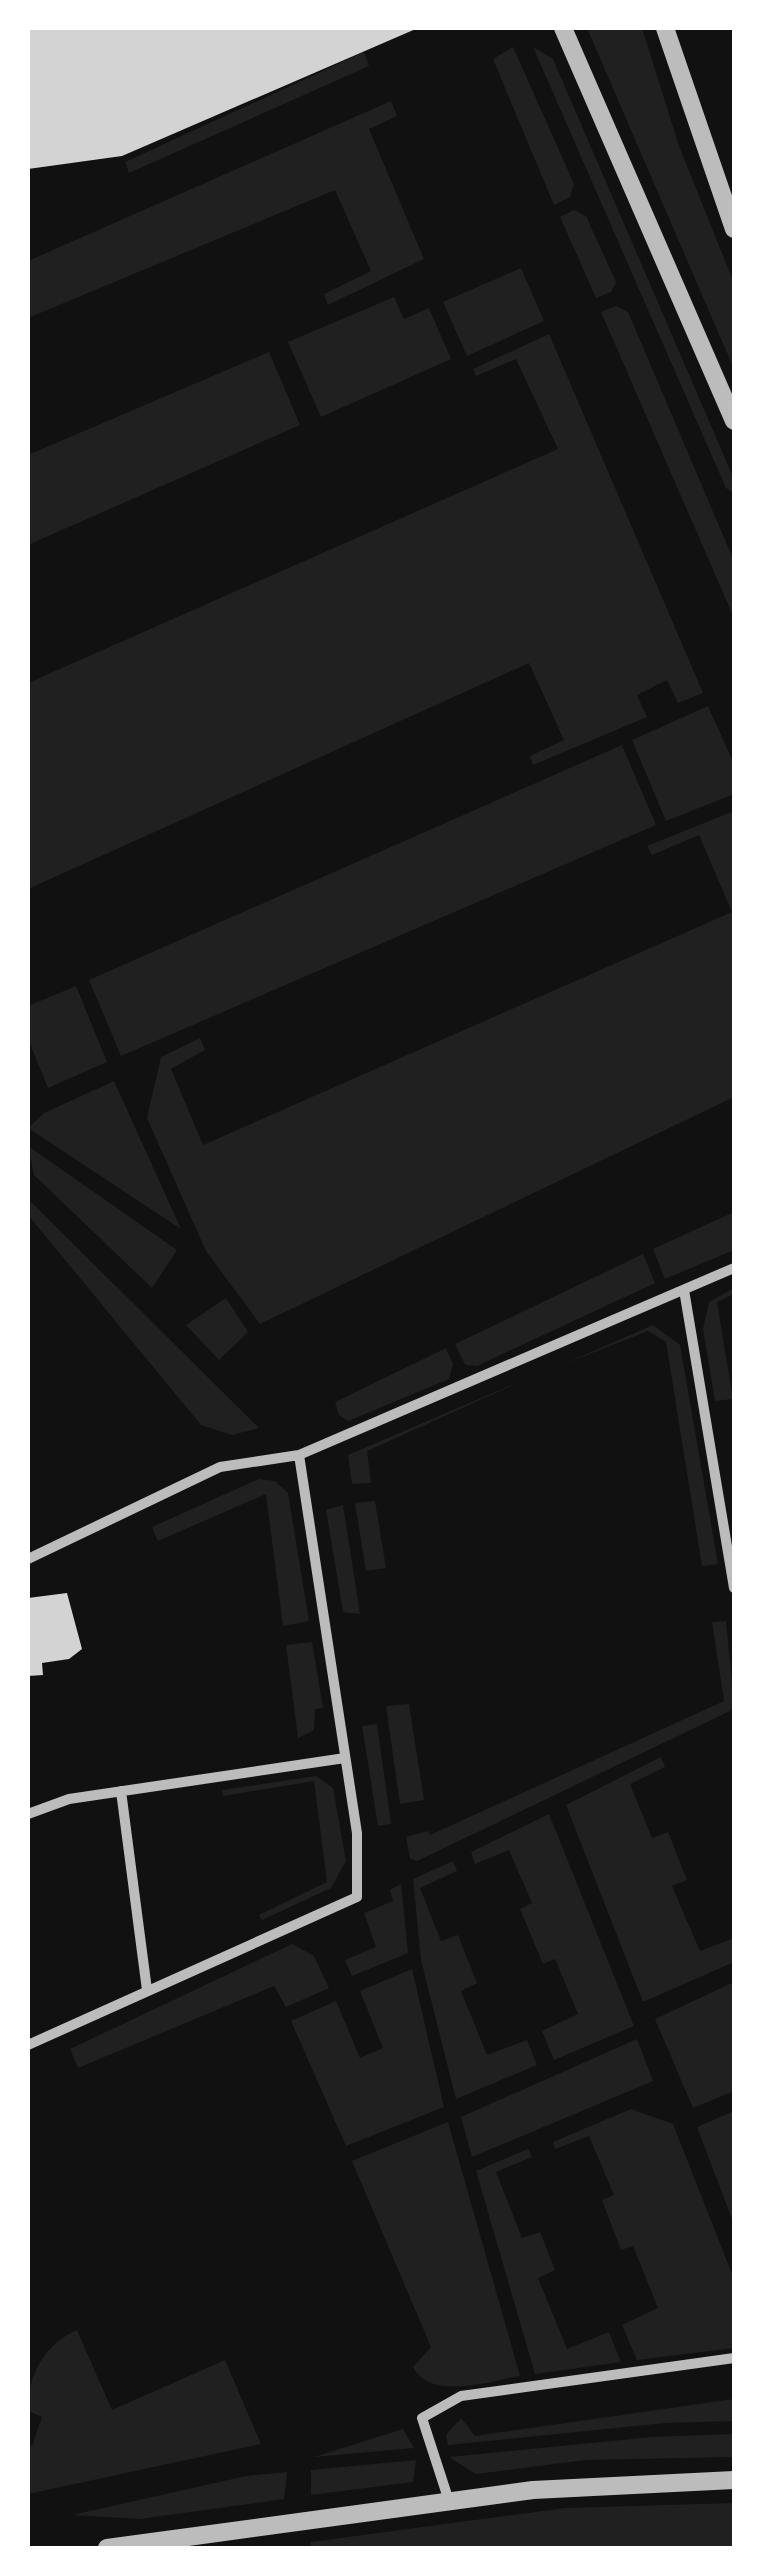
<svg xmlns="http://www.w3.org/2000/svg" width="762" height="2576" viewBox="0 0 762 2576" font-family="'Times New Roman',serif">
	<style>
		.green { fill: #202020 }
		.building { fill: #d3d3d3 }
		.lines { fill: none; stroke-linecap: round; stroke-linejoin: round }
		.minor { stroke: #bcbcbc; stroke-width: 10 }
		.tertiary { stroke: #bcbcbc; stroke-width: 18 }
	</style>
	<rect width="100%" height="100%" fill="#111"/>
	<path class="green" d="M587,28H642L679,146L734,283V369Z
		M513,47L574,184L570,197L554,205L493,59Z
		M533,47L553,59L734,479V493L726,488Z
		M364,52L369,66L129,173L125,162Z
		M391,101L397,116L369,129L424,259L328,305L324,294L371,271L335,190L28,318V261Z
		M574,210L586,216L616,282L611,292L596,298L560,217Z
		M521,268L544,321L467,356L443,302Z
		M394,297L404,319L429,308L451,359L321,417L288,342Z
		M616,306L628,312L734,561V618L601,312Z
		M549,334L703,693L678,703L667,680L637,695L647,717L533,765L530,756L564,740L529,663L28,889V683L558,449L516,359L476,376L473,369Z
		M269,352L300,425L28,545V455Z
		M708,706L734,764V794L666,821L632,740Z
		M622,745L656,825L121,1056L89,980Z
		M734,811V1097L260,1324L206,1251L147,1118L161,1057L200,1038L205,1050L171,1069L203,1145L732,912L699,835L652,855L647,846Z
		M76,986L107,1062L48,1088L28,1039V1006Z
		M114,1081L181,1229L28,1128L44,1113Z
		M28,1146L177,1250L152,1288L34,1175Z
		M28,1199L259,1428L232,1435L201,1425L28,1215Z
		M734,1212V1250L665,1279L653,1249Z
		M643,1254L655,1283L477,1366L465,1365L455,1344Z
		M734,1288V1294L717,1302L733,1399L715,1401L703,1329L709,1302Z
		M226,1298L248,1332L219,1360L186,1325Z
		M653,1325L680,1345L718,1564L702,1566L666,1342L648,1331L564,1364Z
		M446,1348L453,1364L449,1379L348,1421L339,1415L335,1402Z
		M533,1376L367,1451L371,1483L352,1484L348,1455Z
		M259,1479L275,1481L288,1493L309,1621L283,1626L266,1494L158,1541L152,1527Z
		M375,1501L386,1568L366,1571L355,1503Z
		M343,1505L360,1614L343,1612L326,1510Z
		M726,1621L734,1705L730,1711L417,1861L410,1859L406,1837L428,1831L430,1835L724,1701L712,1622Z
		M312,1642L323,1708L315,1709L314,1730L298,1738L286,1645Z
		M409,1704L424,1800L400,1804L386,1706Z
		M377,1724L391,1824L378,1826L362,1726Z
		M661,1757L665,1767L630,1784L652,1838L668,1832L687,1880L672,1886L700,1951L734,1938V1962L643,2002L566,1805Z
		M316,1776L333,1788L346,1861L331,1888L262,1920L259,1915L327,1882L314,1781L223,1796L222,1790Z
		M549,1814L634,2026L554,2060L542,2031L578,2014L555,1959L543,1964L520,1909L532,1903L509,1850L475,1864L471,1852Z
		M453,1861L457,1871L420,1888L441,1941L458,1935L477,1983L461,1991L487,2055L527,2040L537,2065L456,2099L421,1960L413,1879Z
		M401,1884L408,1953L352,1976L345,1960L376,1947L364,1913L393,1901L390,1890Z
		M292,1944L314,1956L329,1988L286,2007L274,1986L78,2068L70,2049Z
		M412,1969L444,2107L346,2146L291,2021L336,2001L360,2058L383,2048L360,1991Z
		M734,1982V2091L693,2108L655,2019Z
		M637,2039L653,2081L472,2157L461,2117Z
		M631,2109L673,2124L734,2279V2348L637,2360L622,2325L658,2308L633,2246L621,2250L602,2200L614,2195L589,2136L555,2149L553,2142Z
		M734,2111V2224L697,2127Z
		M448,2122L520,2376C490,2381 430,2401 413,2367L431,2347L352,2161Z
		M528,2149L532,2157L496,2172L522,2238L540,2232L555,2270L538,2278L567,2349L609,2332L621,2362L535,2374L476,2171Z
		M77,2330L112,2410L225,2360L261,2444L28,2494V2445L32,2446L42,2417L28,2411C27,2375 45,2344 77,2330Z
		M734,2399V2421L665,2423L448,2445L446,2435L461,2418L475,2436Z
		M403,2429L414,2448L314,2457Z
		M734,2434V2457L585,2460L476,2474L449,2457L652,2437Z
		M416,2460L413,2482L311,2495V2470Z
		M287,2472L284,2499L140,2519L72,2515L246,2476Z
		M734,2503V2548H311V2542L565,2508Z"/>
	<path class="building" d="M28,28H418L122,156L28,169Z
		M67,1593L82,1649L69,1659L42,1663L43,1675L28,1676V1598Z"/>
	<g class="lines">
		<path class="minor" d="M684,1290L734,1588
			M28,1559L220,1467L299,1455L734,1268
			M121,1791L147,1990
			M28,1814L69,1799L345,1758
			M28,2045L357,1897V1833L299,1455
			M449,2501L422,2418L461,2396L734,2358"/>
		<path class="tertiary" d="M563,28L734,421
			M665,28L734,229
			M107,2548L533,2490L734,2480"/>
	</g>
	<rect width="762" height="2576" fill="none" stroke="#ffffff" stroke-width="60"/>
</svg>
